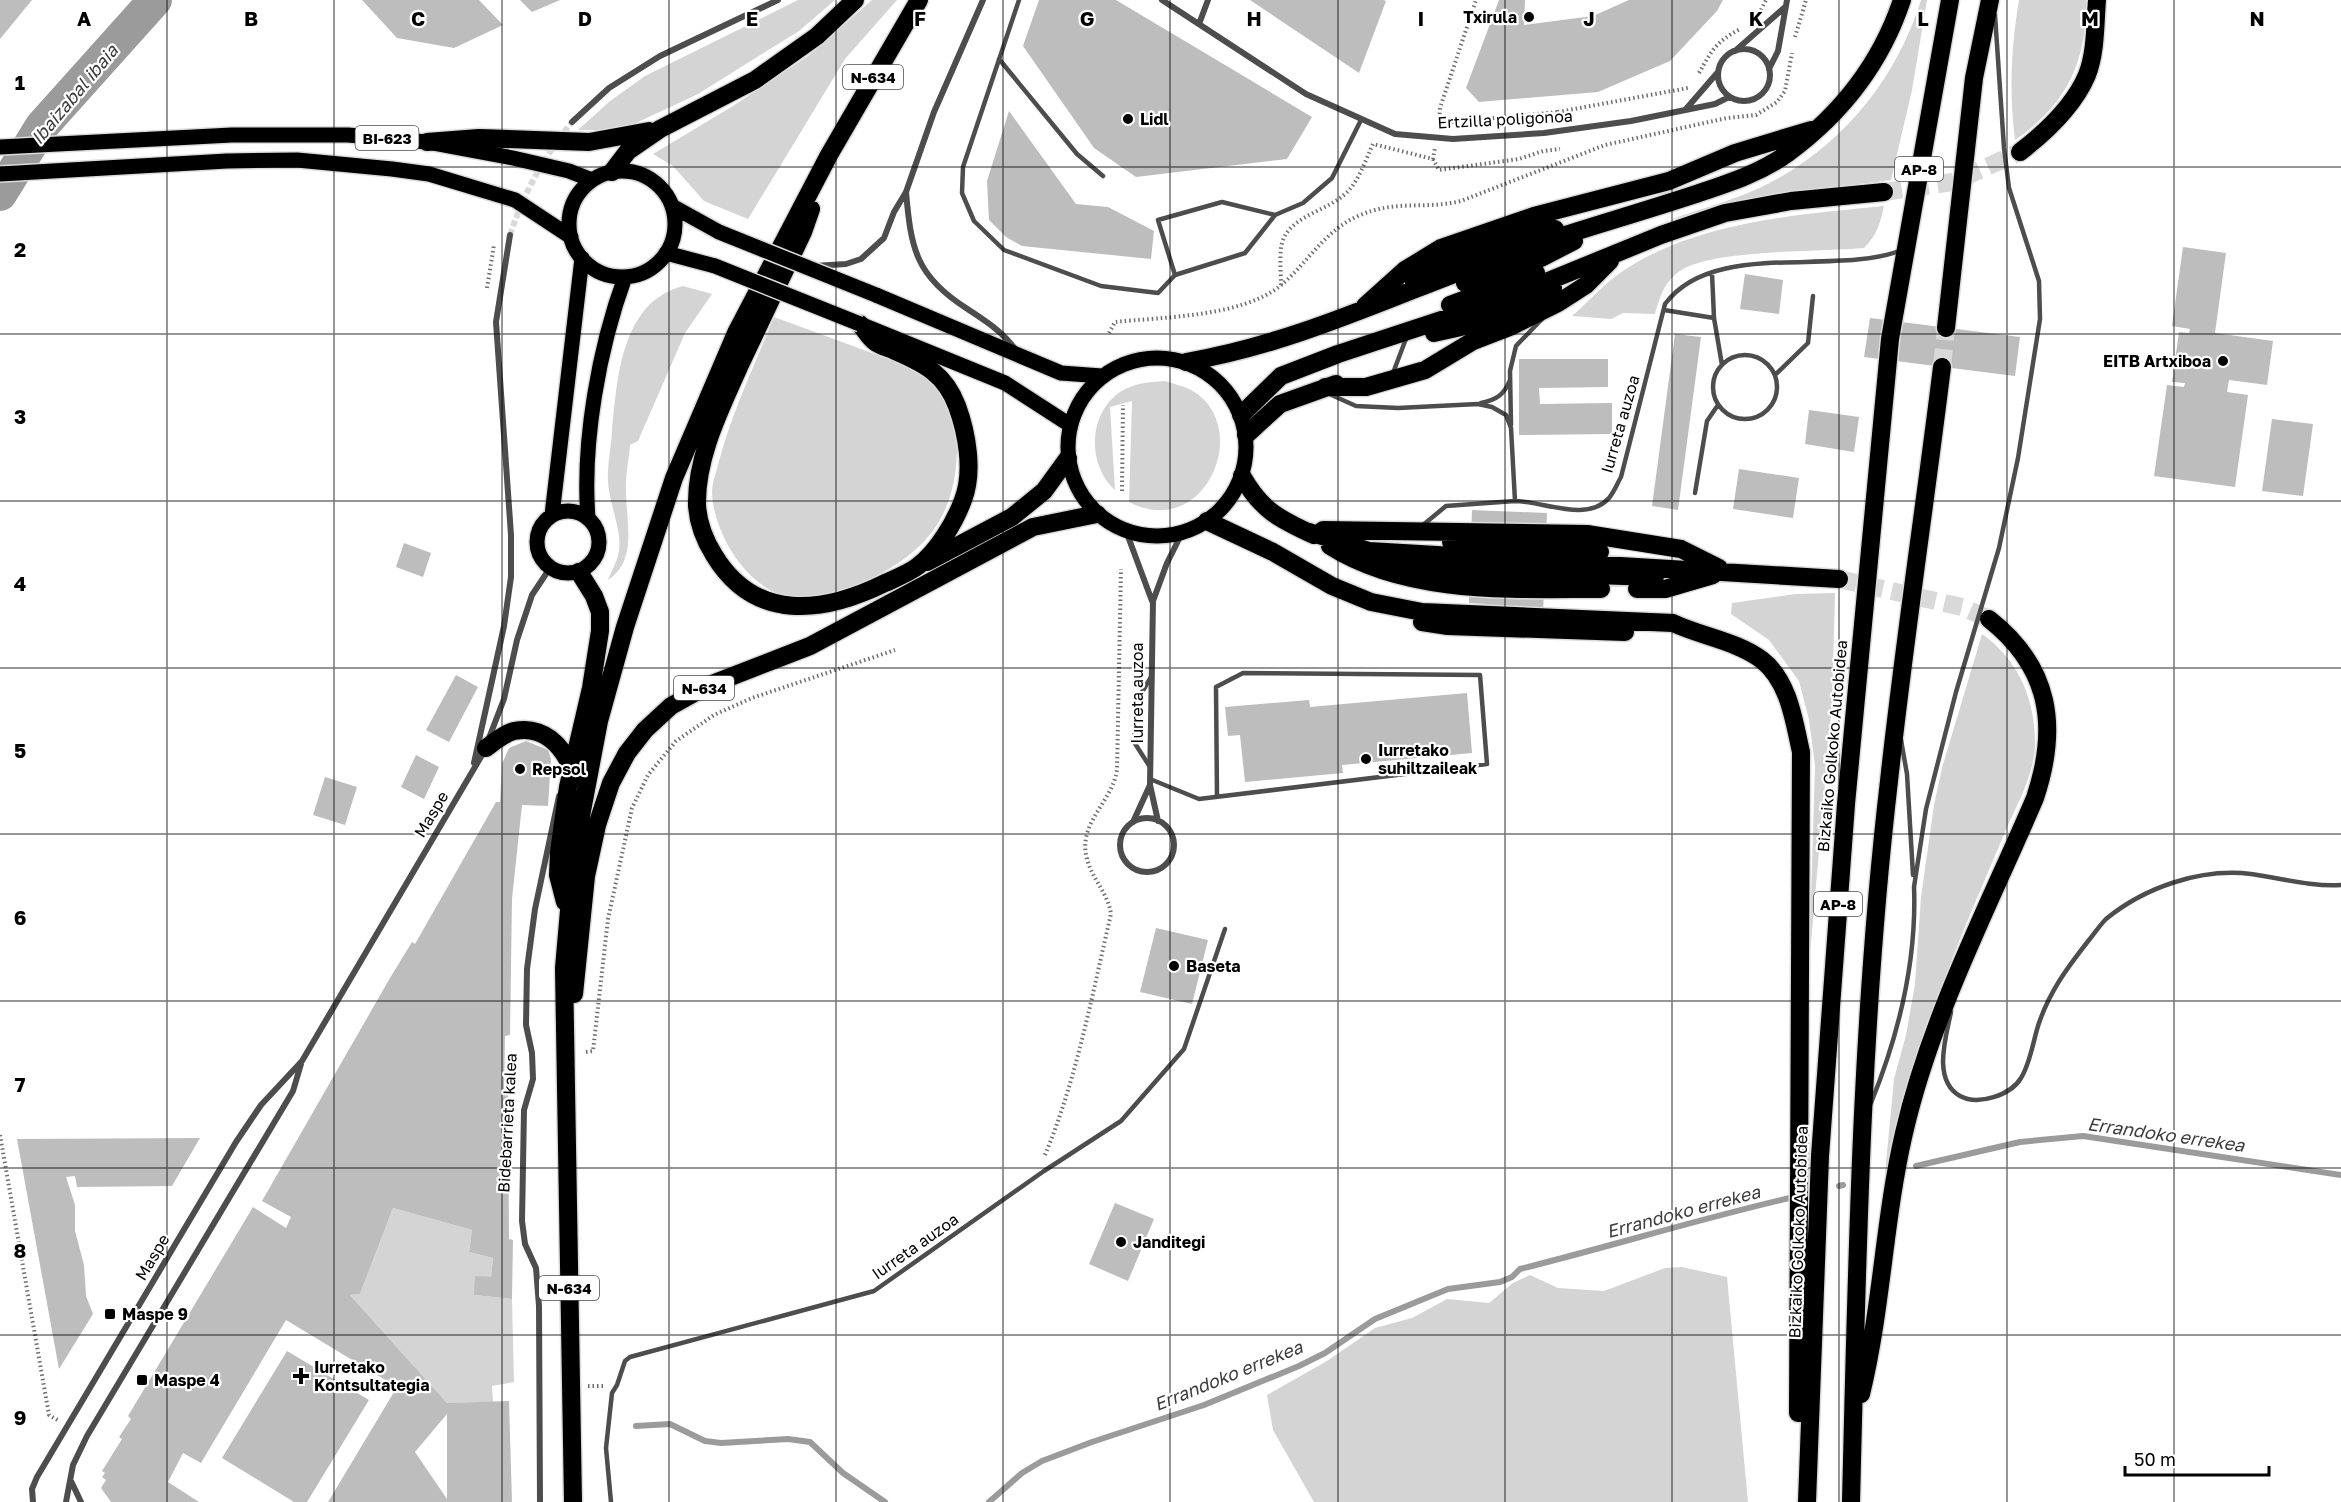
<svg xmlns="http://www.w3.org/2000/svg" width="2341" height="1502" viewBox="0 0 2341 1502" font-family="'Golos Text',sans-serif">
	<style>
		.green { fill: #d4d4d4 }
		.lines { fill: none; stroke-linecap: round; stroke-linejoin: round }
		.stream { stroke: #9b9b9b; stroke-width: 6 }
		.river { stroke: #9b9b9b; stroke-width: 34 }
		.building { fill: #bdbdbd; fill-rule: evenodd }
		.street-tunnel { stroke: #d9d9d9; stroke-width: 6; stroke-dasharray: 6 3; stroke-linecap: butt }
		.highway-tunnel { stroke: #d9d9d9; stroke-width: 18; stroke-dasharray: 18 9; stroke-linecap: butt }
		.primary-casing { stroke: #dbdbdb; stroke-width: 18 }
		.highway-casing { stroke: #dbdbdb; stroke-width: 21 }
		.path { stroke: #6f6f6f; stroke-width: 4; stroke-dasharray: 1.5 3; stroke-linecap: butt }
		.lane { stroke: #4d4d4d; stroke-width: 4.5 }
		.street { stroke: #4d4d4d; stroke-width: 6 }
		.primary { stroke: #000; stroke-width: 15 }
		.highway { stroke: #000; stroke-width: 18 }
		.primary-bridge-casing { stroke: #dbdbdb; stroke-width: 18; stroke-linecap: butt }
		.primary-bridge { stroke: #000; stroke-width: 15 }
		.grid { fill: none; stroke: #000; stroke-width: 1.5; stroke-opacity: 0.55 }
		.poi-dot { fill: #000; stroke: #fff; stroke-width: 2 }
		.labels { text-anchor: middle; dominant-baseline: central; stroke-width: 4.5; stroke-linejoin: round; paint-order: stroke }
		.shield { fill: #fff; stroke: #4c4c4c; stroke-width: 1.5 }
		.shield-label { font-size: 15px; font-weight: bold; fill: #000 }
		.poi-label { font-size: 16px; font-weight: bold; fill: #000; stroke: #fff; text-anchor: start }
		.street-label { font-size: 16px; fill: #000; stroke: #fff }
		.water-label { font-size: 18px; font-style: italic; fill: #3c3c3c; stroke: #fff }
		.grid-label { font-size: 20px; text-anchor: middle; font-weight: bold; fill: #000; stroke: #fff; stroke-width: 4.5; stroke-linejoin: round; paint-order: stroke }
	</style>
	<rect width="100%" height="100%" fill="#fff"/>
	<path class="green" d="M798,0H835L799,31L698,94L636,123L610,130H578L610,101L645,76Z
		M872,0H897L845,59L748,219L704,201L673,166L653,154L733,106L808,56Z
		M1921,0H1927L1912,90L1891,180L1753,198L1669,220C1697,210 1728,202 1755,190C1835,154 1895,84 1921,0Z
		M2019,0H2086C2087,62 2066,105 2015,140C2009,92 2011,48 2019,0Z
		M1884,206C1880,224 1877,235 1864,248C1821,252 1712,249 1680,271C1664,282 1660,297 1655,314L1623,313L1611,319L1572,316C1588,302 1603,285 1620,273C1695,221 1796,215 1884,206Z
		M683,286L712,294L685,333L638,441L630,445C629,460 625,476 626,492C626,522 638,560 608,580C612,570 618,560 619,550C622,530 609,503 608,482C607,466 611,448 612,432C617,379 621,302 683,286Z
		M774,317C807,329 839,341 872,353C892,361 917,367 934,382C949,396 958,433 957,453C954,522 922,555 862,583C840,592 815,601 791,597C748,591 713,533 712,492C712,482 717,471 719,461C732,412 755,364 774,317Z
		M1165,381C1173,384 1184,386 1191,390C1254,425 1206,542 1129,502L1132,401L1110,407L1115,490C1087,465 1088,414 1120,392C1134,383 1149,382 1165,381Z
		M1835,593L1832,704L1809,965L1815,765L1809,720L1799,681L1769,640L1731,614L1732,603L1796,594Z
		M1982,634C2018,660 2035,698 2035,743C2035,774 2017,804 2005,832C1985,880 1964,927 1946,975C1920,1044 1902,1114 1884,1184L1894,1079L1906,1035L1915,984L1921,897L1934,805L1942,768Z
		M393,1208L472,1230L469,1252L493,1258L491,1277L474,1295L512,1299L514,1382L492,1386L493,1402L447,1403L350,1295L360,1294Z
		M1682,1267L1727,1277L1748,1502H1314L1273,1430L1267,1395L1327,1361L1375,1328L1412,1318L1447,1299L1489,1303L1513,1283L1530,1275L1558,1288L1604,1291L1665,1268Z"/>
	<g class="lines">
		<path class="stream" d="M1916,1166L2020,1142L2083,1136L2341,1175
			M1839,1186L1843,1185
			M636,1426L670,1424L705,1441L721,1443L788,1439L810,1442L843,1473L885,1502
			M989,1502L1022,1473L1042,1461L1092,1442L1204,1405L1299,1366L1325,1353L1375,1319L1448,1289L1500,1282L1512,1277L1520,1269C1612,1246 1702,1218 1794,1197"/>
		<path class="river" d="M0,194L42,126L155,0"/>
	</g>
	<path class="building" d="M0,0H32L0,39Z
		M362,0H479L503,25L454,48L397,38Z
		M520,0H560L532,12Z
		M1039,0H1116L1312,117L1287,159L1136,177L1094,148L1023,46Z
		M1250,0H1383L1386,1L1359,73Z
		M1499,0H1525L1524,25L1593,16L1629,0H1723L1717,11L1670,61L1598,92L1479,102L1466,88Z
		M1009,111L1076,204L1108,207L1154,231L1151,259L1022,246L1006,237L989,220L987,181Z
		M2183,247L2226,253L2215,333L2273,341L2267,385L2229,380L2227,392L2248,395L2235,487L2154,476L2167,385L2184,387L2185,383L2172,382L2179,332L2189,333L2190,329L2172,326Z
		M1745,274L1783,280L1779,314L1740,309Z
		M1870,318L2020,337L2015,376L1864,357Z
		M1675,334L1701,337L1678,510L1652,506Z
		M1519,359H1608V387L1539,388L1540,404L1612,403V434L1519,435Z
		M1809,410L1859,417L1854,452L1805,444Z
		M2272,419L2313,424L2303,496L2262,491Z
		M1739,469L1799,478L1793,518L1733,509Z
		M1472,510L1547,513L1542,639L1485,636L1486,604L1469,603Z
		M404,543L431,553L423,577L396,567Z
		M456,675L478,687L449,742L426,730Z
		M1467,693L1472,753L1342,765L1343,773L1245,782L1240,735L1228,736L1225,707L1309,700L1310,707Z
		M526,741L548,750L551,759L548,806L522,805L512,899L510,1035L505,1036L504,1092L508,1093L509,1239L513,1240L512,1299L474,1295L475,1276L491,1277L493,1258L469,1252L472,1230L393,1208L360,1294L350,1295L447,1403L509,1401L512,1502H328L397,1387L286,1320L201,1463L183,1453L168,1482L199,1502H111L101,1488L106,1480L102,1477L105,1473L102,1471L122,1439L119,1437L131,1419L128,1416L253,1207L286,1228L291,1217L262,1201L390,978L412,942L415,944L496,802H500L502,764L509,748ZM447,1414V1499L415,1452Z
		M416,755L439,767L424,799L401,787Z
		M325,777L357,787L345,825L313,815Z
		M1156,928L1208,940L1192,1004L1140,992Z
		M200,1138L172,1186L77,1187L75,1176L66,1177L75,1205V1231L84,1265L86,1296L93,1314L59,1369L17,1139Z
		M1115,1203L1154,1219L1128,1281L1089,1264Z
		M287,1351L369,1400L307,1502H294L222,1458Z"/>
	<g class="lines">
		<path class="street-tunnel" d="M510,235C524,192 544,157 572,122"/>
		<path class="highway-tunnel" d="M1884,192L1953,182L2020,152
			M1942,367L1946,328
			M1839,579L1962,607L1989,619"/>
		<defs>
			<path id="primary" d="M0,147L232,135H348L427,142L513,158L569,171L592,180
				M569 224a53 53 0 1 1 106 0a53 53 0 1 1-106 0Z
				M0,174L227,161L297,160L392,169L429,174L515,200L571,237
				M672,206L719,232
				M666,253L715,266
				M876,295L1061,373L1102,376
				M860,324L1005,383L1070,425
				M1068 447a89 89 0 1 1 178 0a89 89 0 1 1-178 0Z
				M537 542a31 31 0 1 1 62 0a31 31 0 1 1-62 0Z
				M552,515L582,258
				M588,518C582,442 599,348 625,277"/>
			<path id="highway" d="M427,142L479,138L589,142L649,131
				M2020,152C2046,132 2074,106 2087,75C2096,52 2095,24 2097,0
				M612,172L628,151L660,129L755,80L817,36L855,0
				M811,209L803,232C782,277 760,322 739,367C720,410 696,457 697,505C698,524 704,539 714,555C755,623 824,613 885,583C896,578 909,573 918,566C937,552 955,522 963,500C974,472 967,433 957,406C945,374 925,364 895,351C889,348 880,346 875,342C869,338 865,330 860,324
				M1414,283L1445,262L1529,232L1555,229
				M1465,283L1541,258L1574,241
				M1450,305L1536,273
				M1365,306L1405,270L1441,248L1534,216L1669,181L1735,153L1811,130
				M1946,328L1974,78L1990,0
				M1434,333C1475,325 1517,311 1553,288
				M1186,362C1310,341 1419,282 1537,244C1589,227 1641,212 1693,195C1726,184 1759,174 1788,153C1841,114 1881,63 1902,0
				M1325,387H1366L1425,370L1473,341L1512,326L1558,303L1586,285L1610,261
				M1241,415L1281,376L1338,354L1502,300L1661,235L1725,213L1791,201L1884,192
				M1246,435L1280,404L1336,384
				M1242,476C1261,510 1279,519 1314,535
				M1207,521L1273,552L1332,586L1371,602L1422,612L1673,623C1700,636 1737,641 1762,660C1789,681 1794,721 1801,752L1798,1413
				M1303,530L1369,551L1839,579
				M1323,530L1587,534L1681,549L1719,568
				M1451,542L1600,552
				M1330,546C1407,595 1512,589 1601,589
				M927,562L1012,517L1044,491L1068,458
				M1390,562L1437,570L1655,577
				M1637,589H1665L1713,575
				M1422,622L1448,626L1625,632
				M486,748C494,742 505,733 514,731C543,725 562,745 572,769
				M565,902L558,875L559,852L568,787L591,688L600,631V612L594,596L579,572
				M574,994L586,876L597,825L611,783L627,753L645,730L671,706L707,686L810,646L1033,527L1097,514
				M1861,1394C1882,1308 1884,1219 1904,1133C1931,1016 1988,908 2035,798C2059,726 2050,667 1989,619
				M573,1502L564,968L574,853L599,721L625,627L674,478L736,333L829,155L919,0
				M1807,1502L1820,1156L1846,804L1890,339L1950,0
				M1851,1502C1857,1262 1861,1021 1889,781C1904,643 1925,505 1942,367"/>
		</defs>
		<use href="#primary" class="primary-casing"/>
		<use href="#highway" class="highway-casing"/>
		<path class="path" d="M1761,10L1766,0
			M1795,37L1806,0
			M1699,73C1712,50 1716,42 1740,29
			M1439,120L1453,122L1558,112
			M1559,121L1558,112L1688,88
			M1439,123L1440,108L1476,0
			M1433,159L1439,170L1519,159L1543,151L1560,149
			M1281,285C1281,272 1279,255 1282,243C1290,214 1332,211 1350,189C1360,177 1366,159 1373,144L1433,159L1435,148
			M487,288L494,245
			M1109,333L1115,322C1163,317 1241,317 1280,286C1307,264 1324,231 1358,216C1396,199 1424,210 1461,201L1605,145L1727,118L1756,115L1777,102L1785,91L1792,53
			M1122,491L1123,405
			M586,1052L593,1051L608,919L632,808L648,775L676,741L714,715L752,698L895,650
			M0,1135L49,1415L59,1421
			M1045,1155C1077,1078 1092,995 1111,914C1108,893 1092,879 1087,859C1077,823 1112,803 1117,770L1121,569
			M588,1386H604"/>
		<path class="lane" d="M1019,0L963,167L962,193L974,221L1004,250L1101,286L1158,293L1175,275
			M999,59L1077,154L1103,176
			M1275,215L1222,202L1158,220L1175,275L1245,253L1275,215L1303,203L1332,178L1361,120
			M1712,273L1714,318
			M1664,310L1714,318L1722,365
			M1713 387a32 32 0 1 1 64 0a32 32 0 1 1-64 0Z
			M1393,373L1407,336
			M1775,375L1808,343L1813,296
			M1327,393L1356,406L1398,408L1478,404L1492,407L1506,415L1511,428L1515,501C1543,501 1587,523 1609,498C1614,492 1617,484 1621,477L1665,304C1713,239 1833,277 1902,250
			M1481,403C1496,400 1504,395 1510,380
			M1511,425L1510,371L1516,346L1542,319
			M1695,493L1707,421L1718,405
			M1423,525L1446,506L1515,501
			M1901,740L1907,774L1913,875
			M1150,767L1134,742L1136,702L1151,677
			M1150,779L1199,799L1487,764L1480,675L1243,673L1216,687L1217,797
			M1914,887L1926,809L1956,692L1999,548L2018,458L2040,319L2039,281L2009,188L2004,148L1995,15
			M1951,1012C1946,1037 1932,1080 1960,1096C1978,1106 2011,1095 2021,1078C2030,1064 2033,1042 2038,1026C2049,992 2067,968 2089,940C2094,934 2100,925 2106,919C2145,887 2201,868 2251,874C2280,878 2312,887 2341,885
			M1871,1103C1899,1034 1917,961 1914,886
			M611,1502L606,1448L612,1393L617,1385L625,1361L630,1357L874,1291L1044,1171L1121,1121L1184,1049L1225,929"/>
		<path class="street" d="M1162,0L1306,94L1395,134L1453,139L1544,133L1631,121L1715,104L1729,97
			M1199,24L1208,0
			M1718 75a26 26 0 1 1 52 0a26 26 0 1 1-52 0Z
			M1735,51L1784,8
			M1769,69L1778,51L1787,0
			M1686,109L1718,72
			M572,122L609,88L660,56L778,0
			M906,192C911,249 916,276 966,308C985,321 1001,330 1015,349
			M814,266L846,264L861,259L884,238L894,212L906,192L934,112L983,0
			M1126,531L1152,601
			M489,738L504,699L517,640L532,595L550,568
			M474,763L504,626L511,577V535L496,322L510,235
			M1120 845a27 27 0 1 1 54 0a27 27 0 1 1-54 0Z
			M1158,821L1150,785L1153,601L1167,563L1182,533
			M1133,822L1150,785
			M71,1481L81,1502
			M33,1502L32,1489L37,1477L236,1142L261,1105L302,1061L485,750
			M66,1502L73,1465L87,1436L293,1091L301,1064
			M540,1502L539,1306L536,1268L525,1244L522,1221L524,1110L533,1079L532,1053L526,1025L527,969L535,909L559,796"/>
		<use href="#primary" class="primary"/>
		<use href="#highway" class="highway"/>
		<defs>
			<path id="primary-bridge" d="M719,232L876,295
				M715,266L860,324"/>
		</defs>
		<use href="#primary-bridge" class="primary-bridge-casing"/>
		<use href="#primary-bridge" class="primary-bridge"/>
	</g>
	<path class="grid" d="M167,0V1502M334,0V1502M502,0V1502M669,0V1502M836,0V1502M1003,0V1502M1170,0V1502M1338,0V1502M1505,0V1502M1672,0V1502M1839,0V1502M2007,0V1502M2174,0V1502M0,167H2341M0,334H2341M0,501H2341M0,668H2341M0,834H2341M0,1001H2341M0,1168H2341M0,1335H2341"/>
	<g class="poi-dot">
		<circle cx="1529" cy="17" r="6"/>
		<circle cx="1128" cy="119" r="6"/>
		<circle cx="2223" cy="361" r="6"/>
		<circle cx="1366" cy="759" r="6"/>
		<circle cx="520" cy="769" r="6"/>
		<circle cx="1174" cy="966" r="6"/>
		<circle cx="1121" cy="1242" r="6"/>
		<rect x="104" y="1308" width="12" height="12" rx="3"/>
		<path d="M298 1367h6v6h6v6h-6v6h-6v-6h-6v-6h6z"/>
		<rect x="136" y="1374" width="12" height="12" rx="3"/>
	</g>
	<g class="labels">
		<g class="shield">
			<rect x="843" y="65" width="60" height="24" rx="4.5"/>
			<rect x="355.5" y="126" width="63" height="24" rx="4.5"/>
			<rect x="1895" y="157" width="48" height="24" rx="4.5"/>
			<rect x="674" y="676" width="60" height="24" rx="4.5"/>
			<rect x="1814" y="892" width="48" height="24" rx="4.5"/>
			<rect x="539" y="1276" width="60" height="24" rx="4.5"/>
		</g>
		<g class="shield-label">
			<text x="873" y="77">N-634</text>
			<text x="387" y="138">BI-623</text>
			<text x="1919" y="169">AP-8</text>
			<text x="704" y="688">N-634</text>
			<text x="1838" y="904">AP-8</text>
			<text x="569" y="1288">N-634</text>
		</g>
		<g class="poi-label">
			<text x="1517" y="17" text-anchor="end">Txirula</text>
			<text x="1140" y="119">Lidl</text>
			<text x="2211" y="361" text-anchor="end">EITB Artxiboa</text>
			<text x="1378" y="750">Iurretako<tspan x="1378" dy="18">suhiltzaileak</tspan></text>
			<text x="532" y="769">Repsol</text>
			<text x="1186" y="966">Baseta</text>
			<text x="1133" y="1242">Janditegi</text>
			<text x="122" y="1314">Maspe 9</text>
			<text x="314" y="1367">Iurretako<tspan x="314" dy="18">Kontsultategia</tspan></text>
			<text x="154" y="1380">Maspe 4</text>
		</g>
		<g class="street-label">
			<text transform="translate(1505 119) rotate(-3)">Ertzilla poligonoa</text>
			<text transform="translate(1620 424) rotate(-74)">Iurreta auzoa</text>
			<text transform="translate(1137 693) rotate(-90)">Iurreta auzoa</text>
			<text transform="translate(1832 746) rotate(-85)">Bizkaiko Golkoko Autobidea</text>
			<text transform="translate(431 814) rotate(-59)">Maspe</text>
			<text transform="translate(507 1123) rotate(-87)">Bidebarrieta kalea</text>
			<text transform="translate(1798 1232) rotate(-88)">Bizkaiko Golkoko Autobidea</text>
			<text transform="translate(915 1246) rotate(-35)">Iurreta auzoa</text>
			<text transform="translate(152 1257) rotate(-59)">Maspe</text>
		</g>
		<g class="water-label">
			<text transform="translate(74 94) rotate(-50)">Ibaizabal ibaia</text>
			<text transform="translate(2166 1134) rotate(8)">Errandoko errekea</text>
			<text transform="translate(1683 1211) rotate(-15)">Errandoko errekea</text>
			<text transform="translate(1228 1375) rotate(-22)">Errandoko errekea</text>
		</g>
	</g>
	<g class="grid-label">
		<text x="84" y="26">A</text>
		<text x="251" y="26">B</text>
		<text x="418" y="26">C</text>
		<text x="585" y="26">D</text>
		<text x="752" y="26">E</text>
		<text x="920" y="26">F</text>
		<text x="1087" y="26">G</text>
		<text x="1254" y="26">H</text>
		<text x="1421" y="26">I</text>
		<text x="1589" y="26">J</text>
		<text x="1756" y="26">K</text>
		<text x="1923" y="26">L</text>
		<text x="2090" y="26">M</text>
		<text x="2257" y="26">N</text>
		<text x="20" y="90">1</text>
		<text x="20" y="257">2</text>
		<text x="20" y="424">3</text>
		<text x="20" y="591">4</text>
		<text x="20" y="758">5</text>
		<text x="20" y="925">6</text>
		<text x="20" y="1092">7</text>
		<text x="20" y="1258">8</text>
		<text x="20" y="1425">9</text>
	</g>
	<path d="M2125 1466v9h144v-9" fill="none" stroke="#000000" stroke-width="3"/>
	<text x="2134" y="1466" font-size="18" fill="#000000" stroke="#ffffff" stroke-width="4.5" paint-order="stroke">50 m</text>
</svg>
